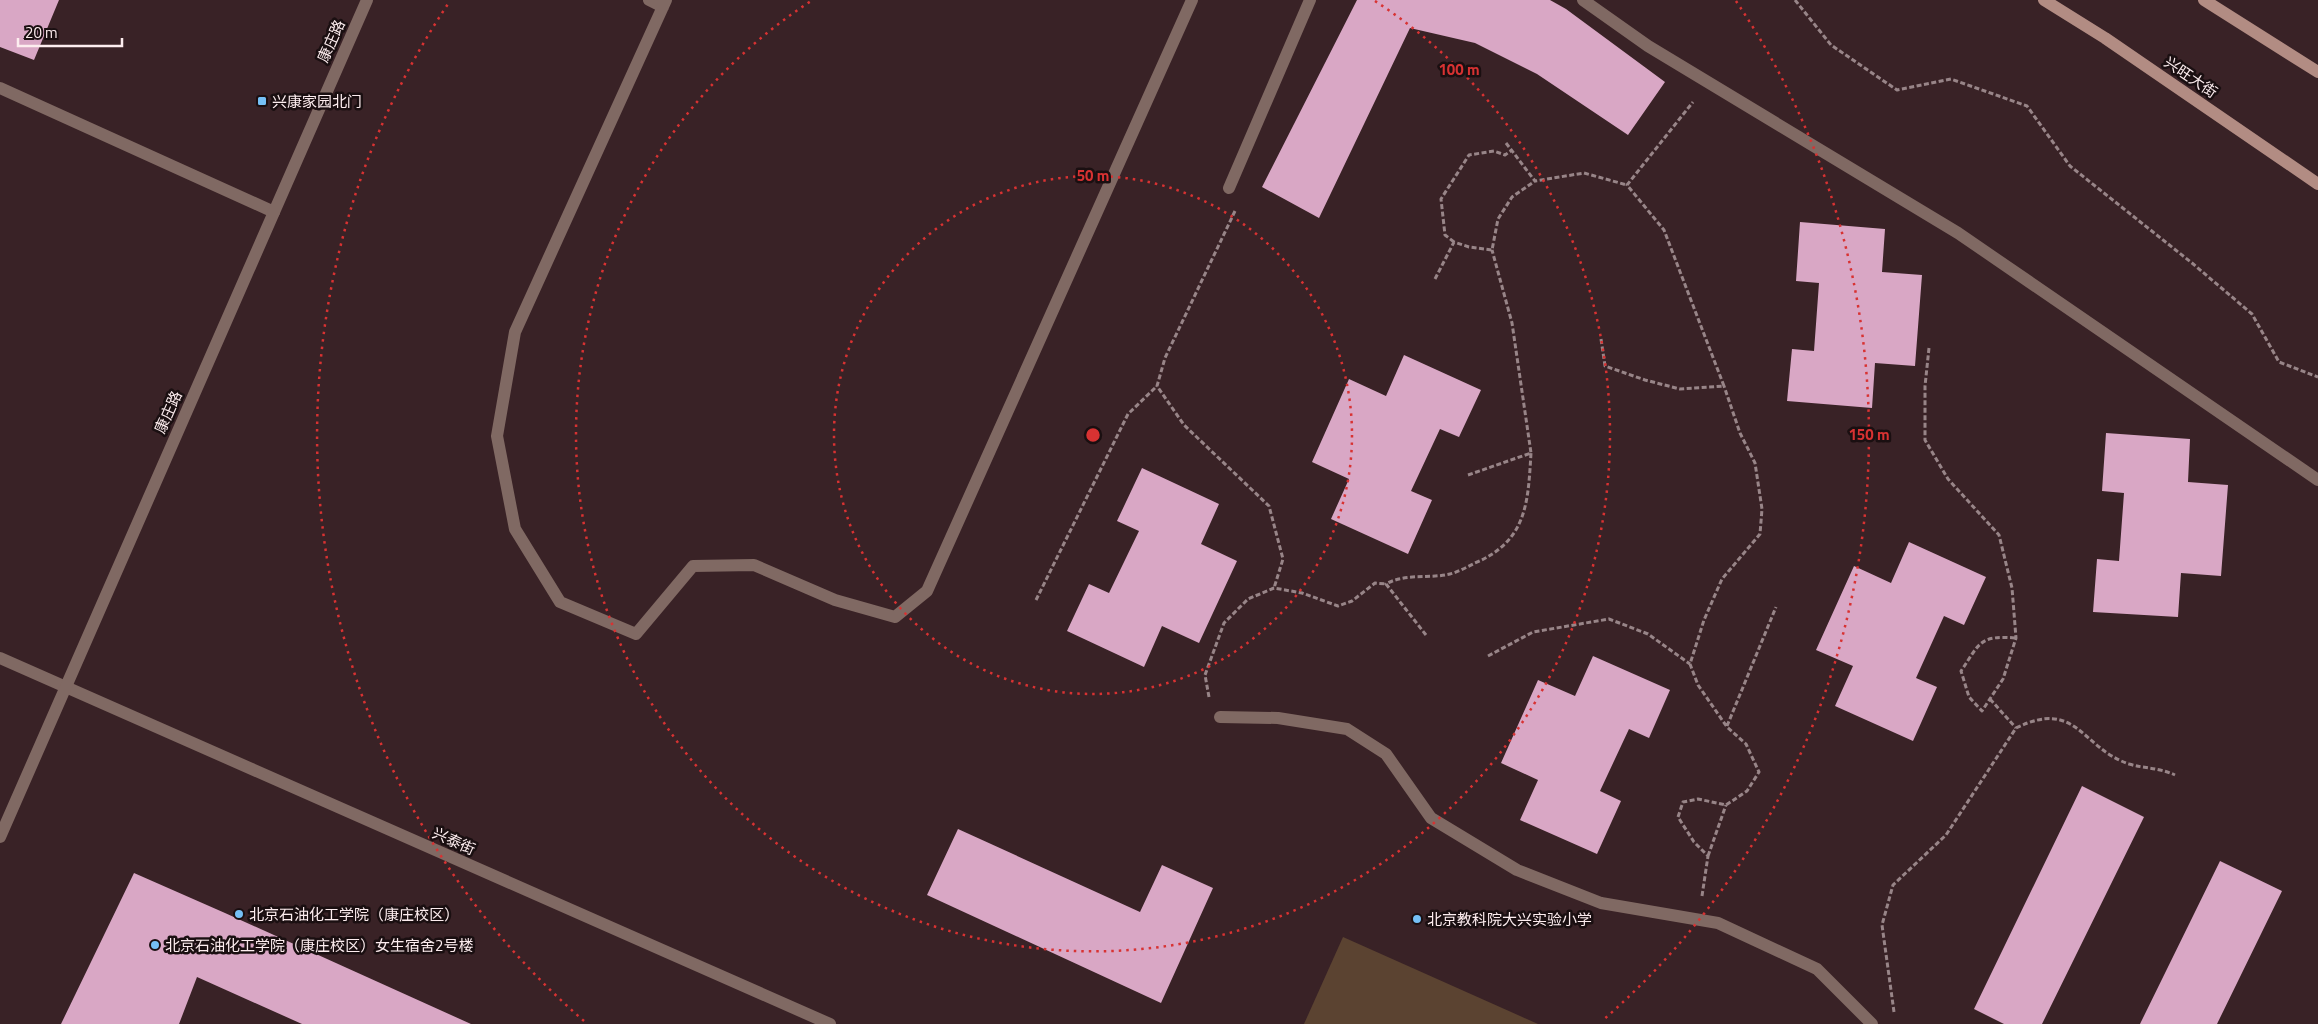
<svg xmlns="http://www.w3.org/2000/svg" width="2318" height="1024" viewBox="0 0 2318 1024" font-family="'Titillium Web','Noto Sans SC',sans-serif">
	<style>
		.green { fill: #5b4331 }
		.building { fill: #d9a7c5 }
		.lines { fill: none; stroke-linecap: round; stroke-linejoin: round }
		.path { stroke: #988588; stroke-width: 3; stroke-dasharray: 5 2.5; stroke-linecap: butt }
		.service { stroke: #806963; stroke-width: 12 }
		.minor { stroke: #806963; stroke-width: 12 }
		.tertiary { stroke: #806963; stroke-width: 12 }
		.secondary { stroke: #b28c83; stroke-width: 12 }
		.ring { fill: none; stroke: #d83232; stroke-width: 2.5; stroke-dasharray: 2.5 5 }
		.poi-dot { fill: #75c0f6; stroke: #1a0f11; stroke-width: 2 }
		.labels { text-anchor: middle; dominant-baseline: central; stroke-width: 5; stroke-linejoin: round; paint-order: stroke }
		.street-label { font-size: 15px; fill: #fdedef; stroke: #1a0f11 }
		.poi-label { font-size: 15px; fill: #fdedef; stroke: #1a0f11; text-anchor: start }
		.centre { fill: #d83232; stroke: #1a0f11; stroke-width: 2.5 }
		.ring-label { font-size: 15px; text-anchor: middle; font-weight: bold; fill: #d83232; stroke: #1a0f11; stroke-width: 5; stroke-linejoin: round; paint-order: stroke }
	</style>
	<rect width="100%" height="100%" fill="#392226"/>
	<path class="green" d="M1343,937L1538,1024H1304Z"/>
	<path class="building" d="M0,0H59L34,60L0,47Z
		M1357,0H1550L1566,9L1665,82L1628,135L1537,74L1475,43L1410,28L1319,218L1262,187Z
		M1800,222L1885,229L1882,272L1922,275L1915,366L1875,363L1872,408L1787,401L1792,349L1814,351L1819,283L1796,281Z
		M1404,355L1481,390L1459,437L1440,429L1411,491L1432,500L1408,554L1331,519L1349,479L1312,462L1349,379L1386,396Z
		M2106,433L2190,439L2188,482L2228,485L2221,576L2181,573L2178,617L2093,612L2097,559L2119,561L2124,493L2102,491Z
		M1142,468L1219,504L1201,544L1237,561L1199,643L1162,626L1144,667L1067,631L1089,584L1109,593L1139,531L1117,521Z
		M1909,542L1986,577L1964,625L1944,616L1916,678L1937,687L1913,741L1835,706L1853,666L1816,650L1854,566L1891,583Z
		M1593,656L1670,690L1649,738L1629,729L1600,791L1621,801L1597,854L1520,820L1538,780L1501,763L1538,680L1575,696Z
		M2082,786L2144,817L2042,1024H2004L1974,1009Z
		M958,829L1140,912L1162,865L1213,888L1161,1003L927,895Z
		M2220,861L2282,891L2217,1024H2140Z
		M134,873L225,913L471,1024H302L197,977L179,1024H61Z"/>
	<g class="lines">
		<path class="path" d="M1795,0L1831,45L1897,90L1951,79L2027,106L2070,166L2192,263L2252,314L2279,362L2318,377
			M1506,143L1535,181L1584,173L1627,185
			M1235,211L1165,358L1157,386L1184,425L1269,506L1283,559L1274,588
			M1454,242L1445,235L1441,199L1469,155L1494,151L1505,155L1512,150
			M1435,279L1454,242L1469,247L1492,250L1498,219L1512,197L1535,181
			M1601,339L1605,366L1645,380L1680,389L1724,386L1664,230L1627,185L1693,102
			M1929,348L1925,386V440L1948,479L1999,535L2012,588L2016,638L2003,679L1982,711L1969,697L1961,671C1980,643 1979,635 2016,638
			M1468,475L1531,453L1512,323L1492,250
			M1036,600L1128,414L1157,386
			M1426,635L1386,584C1405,573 1429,579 1450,574C1458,572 1467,567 1475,563C1527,541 1528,503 1531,453
			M1488,656L1533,632L1609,619L1648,634L1690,664
			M1209,697L1205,675L1224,623L1248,599L1274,588L1302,593L1338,606L1352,601L1375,583L1386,584
			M1990,699L2016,728
			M1727,726L1776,607
			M1708,856L1726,805
			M1702,896L1708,856L1694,842L1678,817L1683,802L1698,799L1726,805L1747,791L1759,772L1746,744L1727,727L1698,685L1690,664L1704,620L1722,579L1760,534L1762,509L1755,463L1740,433L1724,386
			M1894,1012L1882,925L1893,885L1946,835L2016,728C2077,698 2081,748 2129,764C2146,769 2157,767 2175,775"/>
		<path class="service" d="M649,0L663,7
			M666,0L515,332L497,436L515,529L560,602L636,634L693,566L754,565L835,600L895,617L927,591L1192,0
			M1583,0L1648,46L1958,233L2318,480
			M0,88L274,212
			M1229,188L1310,0
			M1220,717L1278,718L1347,729L1386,754L1431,818L1517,870L1601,903L1718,923L1817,969L1872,1024"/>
		<path class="minor" d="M0,658L830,1024"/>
		<path class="tertiary" d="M0,837L367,0"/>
		<path class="secondary" d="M2044,0L2105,38L2318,184
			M2204,0L2318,72"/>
	</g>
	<g class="ring">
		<circle cx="1093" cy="435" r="259"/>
		<path d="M1375 1A517 517 0 1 1 811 1"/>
		<path d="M584 1021A776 776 0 0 1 450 1M1736 1A776 776 0 0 1 1602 1021"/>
	</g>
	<g class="poi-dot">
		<rect x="257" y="96" width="10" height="10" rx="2.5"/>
		<circle cx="239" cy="914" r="5"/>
		<circle cx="1417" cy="919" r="5"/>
		<circle cx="155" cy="945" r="5"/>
	</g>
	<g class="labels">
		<g class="street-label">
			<text transform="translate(331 41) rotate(-66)">康庄路</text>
			<text transform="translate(2191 77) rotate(34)">兴旺大街</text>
			<text transform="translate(168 412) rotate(-66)">康庄路</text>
			<text transform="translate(454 841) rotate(24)">兴泰街</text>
		</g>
		<g class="poi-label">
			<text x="272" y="101">兴康家园北门</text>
			<text x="249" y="914">北京石油化工学院（康庄校区）</text>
			<text x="1427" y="919">北京教科院大兴实验小学</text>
			<text x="165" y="945">北京石油化工学院（康庄校区）女生宿舍2号楼</text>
		</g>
	</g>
	<circle cx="1093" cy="435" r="8" class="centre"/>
	<g class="ring-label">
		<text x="1459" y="75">100 m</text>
		<text x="1093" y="181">50 m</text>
		<text x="1869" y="440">150 m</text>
	</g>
	<path d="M18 38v8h104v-8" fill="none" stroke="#fdedef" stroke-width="2.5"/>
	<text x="25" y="38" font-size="15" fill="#fdedef" stroke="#1a0f11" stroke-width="4" paint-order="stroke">20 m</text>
</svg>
